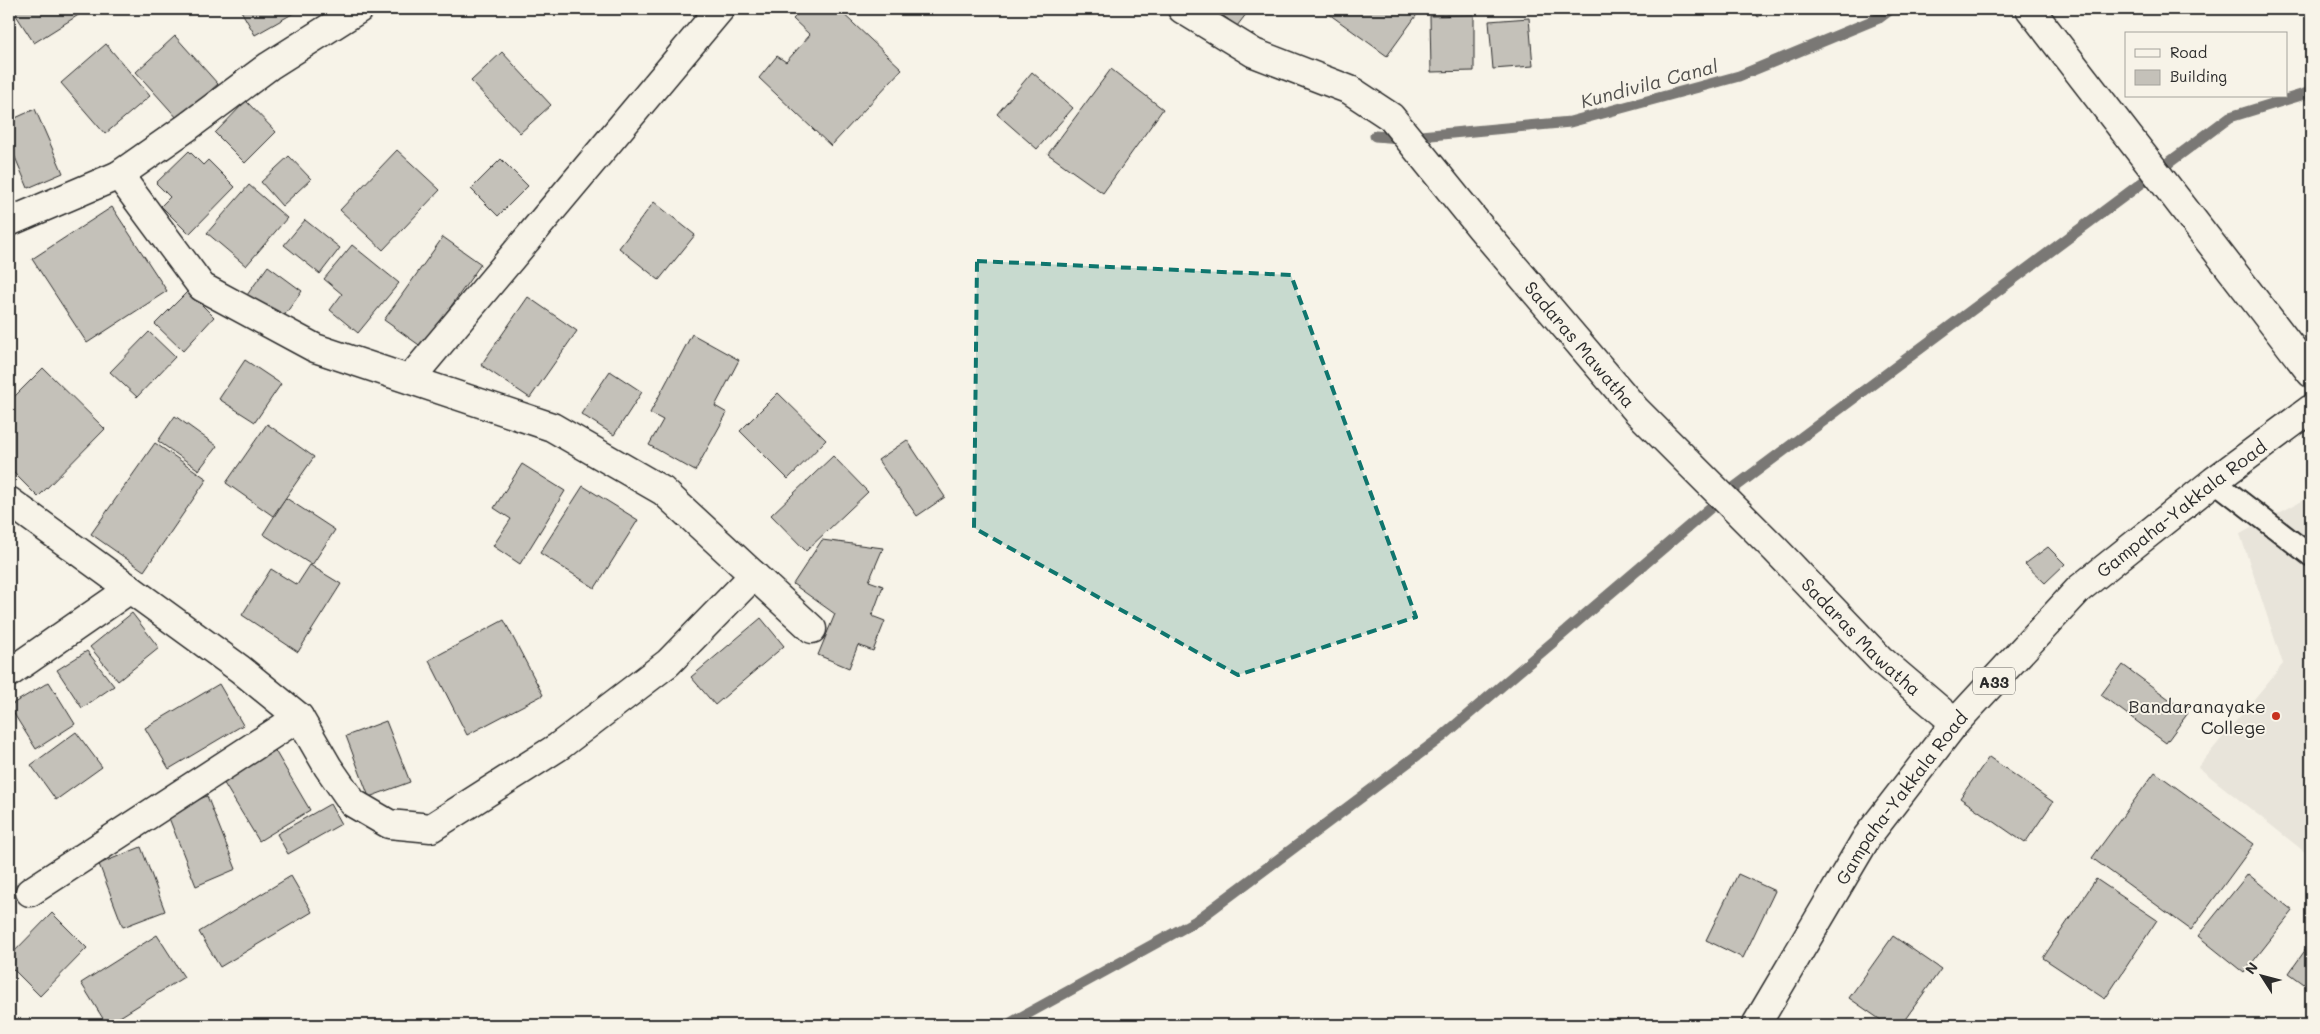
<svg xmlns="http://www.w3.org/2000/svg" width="2320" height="1034" viewBox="0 0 2320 1034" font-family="Mali,sans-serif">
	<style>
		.built { fill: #e8e4da }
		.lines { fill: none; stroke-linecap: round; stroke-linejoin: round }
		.stream { stroke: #7a7874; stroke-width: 11 }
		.building { fill: #c4c1b9; stroke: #2b2b2b }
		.service-casing { stroke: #2b2b2b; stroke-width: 24 }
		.minor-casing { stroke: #2b2b2b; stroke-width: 31 }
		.trunk-casing { stroke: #2b2b2b; stroke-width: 31 }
		.service { stroke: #f7f3e8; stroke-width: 20 }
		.minor { stroke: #f7f3e8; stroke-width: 28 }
		.trunk { stroke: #f7f3e8; stroke-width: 28 }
		.marked { fill: #0f766e; fill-opacity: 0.2; stroke: #0f766e; stroke-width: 4; stroke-dasharray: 10 6; stroke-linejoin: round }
		.poi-dot { fill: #c8321e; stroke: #f7f3e8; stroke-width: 2 }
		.labels { text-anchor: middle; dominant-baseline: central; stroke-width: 4; stroke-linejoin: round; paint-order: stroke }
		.shield { fill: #f7f3e8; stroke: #686764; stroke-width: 1 }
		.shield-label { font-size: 16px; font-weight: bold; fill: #2b2b2b }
		.street-label { font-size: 18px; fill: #2b2b2b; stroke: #f7f3e8 }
		.poi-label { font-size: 18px; fill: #2b2b2b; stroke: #f7f3e8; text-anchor: end }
		.water-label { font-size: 19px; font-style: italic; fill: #53524f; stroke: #f7f3e8 }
	</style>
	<rect width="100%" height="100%" fill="#f7f3e8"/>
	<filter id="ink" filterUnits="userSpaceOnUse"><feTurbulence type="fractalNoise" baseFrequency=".02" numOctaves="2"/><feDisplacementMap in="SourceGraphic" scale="10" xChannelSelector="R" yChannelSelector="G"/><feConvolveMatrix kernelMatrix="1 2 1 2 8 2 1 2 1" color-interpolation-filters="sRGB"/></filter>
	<g filter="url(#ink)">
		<path class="built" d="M2311,496V857L2198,767L2283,664L2240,534Z"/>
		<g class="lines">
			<path class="stream" d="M1375,136L1401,138L1402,140
				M1410,137L1570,122L1739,76L1879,18L1891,9
				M1723,496L2230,117L2311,92
				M1007,1025L1196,921L1443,736L1723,497"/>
		</g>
		<path class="building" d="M12,9H88L34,43Z
			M240,9H301L255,35Z
			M803,9H838L902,69L831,146L759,78L777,56L786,62L810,35L793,19Z
			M1214,9H1250L1237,26Z
			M1322,9H1421L1387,56Z
			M1753,9H1770L1758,17Z
			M1474,15V71L1431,72L1430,16Z
			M1529,18L1533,66L1493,69L1489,21Z
			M175,36L218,84L178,119L136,72Z
			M106,44L150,96L105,134L61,83Z
			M502,52L551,105L520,133L471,81Z
			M1111,69L1163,109L1103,193L1048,154Z
			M1032,72L1073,108L1037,149L997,114Z
			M246,101L276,132L245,163L215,133Z
			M35,109L63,173L28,188L9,143V121Z
			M397,150L440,190L383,250L340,210Z
			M189,151L203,165L208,160L235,187L189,234L161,206L170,197L156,183Z
			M289,156L311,179L282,206L261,182Z
			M501,159L528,186L498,216L471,189Z
			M249,185L287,218L246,266L207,233Z
			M654,202L695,235L659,280L619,248Z
			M112,207L167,291L87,343L32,259Z
			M305,220L340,248L320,274L284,245Z
			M443,237L481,264L422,347L384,320Z
			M352,245L399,283L358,333L330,310L342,294L324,279Z
			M268,266L302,291L281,320L247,295Z
			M188,291L214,317L183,351L155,324Z
			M528,297L577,331L530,398L481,365Z
			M149,332L175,357L137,397L110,372Z
			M692,334L739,360L715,406L727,413L695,471L649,445L663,420L650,413Z
			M245,360L281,384L255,422L219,399Z
			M43,368L105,429L38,497L9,468V402Z
			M610,371L642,392L614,435L581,414Z
			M778,393L826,440L788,479L740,431Z
			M175,416L217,446L199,470L158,441Z
			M267,424L314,457L273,516L226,483Z
			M907,440L945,497L917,516L878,460Z
			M155,443L207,479L144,571L91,534Z
			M833,456L868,492L806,551L771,515Z
			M522,464L565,491L520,564L493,546L511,519L494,508Z
			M583,486L638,520L595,588L540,553Z
			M286,498L335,530L312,565L263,534Z
			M822,540L883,548L869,581L883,586L872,616L885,621L873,651L858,645L849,668L818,655L835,614L793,584Z
			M2048,547L2065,564L2045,583L2025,564Z
			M310,565L341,584L298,652L242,615L271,569L297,585Z
			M132,613L159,648L118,681L90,647Z
			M761,618L784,646L715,705L691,677Z
			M504,620L543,695L467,735L429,660Z
			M87,651L114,686L82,708L57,670Z
			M2123,665L2188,713L2166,743L2101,695Z
			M49,682L75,724L36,749L9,706Z
			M219,684L243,725L169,769L145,728Z
			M386,721L410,782L369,797L346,736Z
			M76,732L102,767L56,800L31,765Z
			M274,749L310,810L259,841L222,780Z
			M1989,757L2053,802L2025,843L1960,798Z
			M2155,772L2254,844L2191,930L2092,858Z
			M207,796L236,869L196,886L167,813Z
			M330,804L341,824L288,854L277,834Z
			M141,847L165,911L123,927L99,864Z
			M1738,874L1775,891L1743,958L1706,940Z
			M2248,874L2293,911L2244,973L2198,936Z
			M291,876L312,912L220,967L199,932Z
			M2096,879L2157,920L2105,999L2043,958Z
			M52,913L87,948L40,996L9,965V957Z
			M157,935L184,977L107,1025L81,983Z
			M1893,936L1941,969L1901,1025H1888L1849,998Z
			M2311,942V989L2289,973Z"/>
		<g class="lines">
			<defs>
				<path id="service" d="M2214,481L2311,556"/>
				<g id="minor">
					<path id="s1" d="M1182,9L1254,53L1350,90L1391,117L1481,228L1636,410L1775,549L1880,659L1955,723"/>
					<path d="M2030,9L2311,373"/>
					<path d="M119,175L186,128L269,66L359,9"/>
					<path d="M9,222L119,175L202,287L315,348L552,427L663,491L812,629"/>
					<path d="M410,379L720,9"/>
					<path d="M9,501L240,669L299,717L328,767L353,803L389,824L431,828L558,747L668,663L754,575"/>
					<path d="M9,673L130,589"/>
					<path d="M30,892L299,717"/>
				</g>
				<g id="trunk">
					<path id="s2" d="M1756,1025L1867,837L1955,723L2079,589L2214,481L2311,409"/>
				</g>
			</defs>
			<use href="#service" class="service-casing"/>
			<use href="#minor" class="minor-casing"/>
			<use href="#trunk" class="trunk-casing"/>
			<use href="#service" class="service"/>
			<use href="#minor" class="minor"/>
			<use href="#trunk" class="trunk"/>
		</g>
	</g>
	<path class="marked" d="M977,261L1291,275L1416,617L1238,675L974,528Z"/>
	<circle class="poi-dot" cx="2276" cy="716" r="5"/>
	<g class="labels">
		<rect class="shield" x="1973" y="667.5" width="42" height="27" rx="4"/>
		<g class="shield-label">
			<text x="1994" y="681">A33</text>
		</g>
		<g class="street-label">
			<text stroke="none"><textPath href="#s1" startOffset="532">Sadaras Mawatha</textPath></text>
			<text stroke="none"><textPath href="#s2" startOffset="675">Gampaha-Yakkala Road</textPath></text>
			<text stroke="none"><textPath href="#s1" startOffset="938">Sadaras Mawatha</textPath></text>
			<text stroke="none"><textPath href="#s2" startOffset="270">Gampaha-Yakkala Road</textPath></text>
		</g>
		<g class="poi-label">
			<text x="2266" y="706">Bandaranayake<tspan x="2266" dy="21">College</tspan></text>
		</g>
		<g class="water-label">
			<text transform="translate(1649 83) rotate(-15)">Kundivila Canal</text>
		</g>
	</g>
	<rect width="2320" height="1034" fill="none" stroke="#f7f3e8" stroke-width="30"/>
	<rect x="15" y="15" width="2290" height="1004" fill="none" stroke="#2b2b2b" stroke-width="2" filter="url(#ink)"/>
	<rect x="2125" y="32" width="162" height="65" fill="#f7f3e8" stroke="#a5a39c"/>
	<rect x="2135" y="49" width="25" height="8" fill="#f7f3e8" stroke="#a5a39c"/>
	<text x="2170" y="58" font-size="15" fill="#2b2b2b">Road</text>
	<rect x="2135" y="70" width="25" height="15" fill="#c4c1b9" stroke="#a5a39c"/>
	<text x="2170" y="82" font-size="15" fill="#2b2b2b">Building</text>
	<g transform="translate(2262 976) rotate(306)" stroke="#f7f3e8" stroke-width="4" paint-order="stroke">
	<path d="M0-4L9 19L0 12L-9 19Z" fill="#2b2b2b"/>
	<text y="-8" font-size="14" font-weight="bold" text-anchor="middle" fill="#2b2b2b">N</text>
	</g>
</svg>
